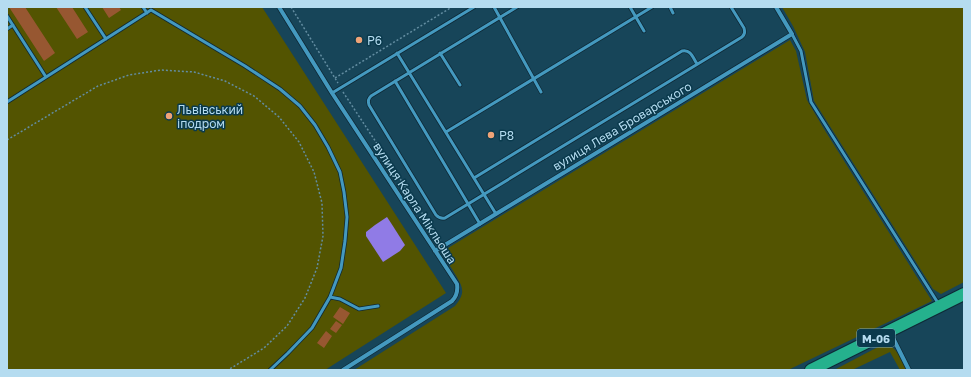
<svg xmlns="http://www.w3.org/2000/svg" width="971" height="377" viewBox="0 0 971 377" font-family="'Golos Text',sans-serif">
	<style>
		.green { fill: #535401 }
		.water { fill: #907be6 }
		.building { fill: #975731 }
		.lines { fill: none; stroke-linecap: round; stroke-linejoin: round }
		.lane-casing { stroke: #0e2936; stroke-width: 4.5 }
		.street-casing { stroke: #0e2936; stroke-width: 5.5 }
		.highway-casing { stroke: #0e2936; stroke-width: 14 }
		.path { stroke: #638da1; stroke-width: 1.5; stroke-dasharray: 2 2; stroke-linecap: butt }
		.lane { stroke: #4499bf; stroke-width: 3 }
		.street { stroke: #4499bf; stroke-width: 4 }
		.highway { stroke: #25b18d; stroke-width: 12 }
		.poi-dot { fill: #efa377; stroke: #0a3a4d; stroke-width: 1.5 }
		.labels { text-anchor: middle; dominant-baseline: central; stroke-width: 3; stroke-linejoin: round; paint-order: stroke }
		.shield { fill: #0a3a4d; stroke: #82abbf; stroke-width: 1 }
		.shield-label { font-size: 11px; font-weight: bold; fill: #b5dcf0 }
		.poi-label { font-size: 12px; fill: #b5dcf0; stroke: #0a3a4d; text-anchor: start }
		.street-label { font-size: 12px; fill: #b5dcf0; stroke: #0a3a4d }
	</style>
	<rect width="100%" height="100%" fill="#174559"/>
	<path class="green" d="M7,7H262L446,293L325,370H7Z
		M782,7H964V282L941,294L933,289L814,101L805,52L793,26Z
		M790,40L796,51L807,100L824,129L932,301L788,370H354L455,306C466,293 463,287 455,274C452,269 448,263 445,258L448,248Z
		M885,344C897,346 901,360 906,370H900L890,352L852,370H834L878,347Z"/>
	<path class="water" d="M387,217L391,223L405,245L400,251L383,262L366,236V232L375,225Z"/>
	<path class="building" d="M9,7H25L55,53L44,61Z
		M56,7H72L88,32L77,39Z
		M102,7H119L121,10L109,18Z
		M340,307L350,313L343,324L333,317Z
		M336,321L342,325L336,333L330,329Z
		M326,331L332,336L324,348L317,343Z"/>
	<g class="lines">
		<defs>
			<path id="lane" d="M85,7L106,39
				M143,7L147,13
				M494,7L541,92
				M517,7L371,96C368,99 368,101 369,105L436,215C439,218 441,219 445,218L742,37C745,34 745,32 744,28L731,7
				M630,7L644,31
				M670,7L673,13
				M7,16L46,77
				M7,29L13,25
				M792,34L801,51L811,102L938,303
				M397,53L496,214
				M440,53L460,85
				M395,81L480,224
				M332,93L474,7
				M7,102L151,10L245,66L280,89L300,106L315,125L328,147L340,172L344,192L347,217L345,241L341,268L330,297L312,328L288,353L270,370
				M446,132L652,7
				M474,178L682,51C691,49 693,58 697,64
				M330,297L340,299L359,309L378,306"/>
			<path id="street" d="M279,7L332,93L457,284C458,291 457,296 452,301L343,370
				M435,251L792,34L776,7
				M890,332L909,370"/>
			<path id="highway" d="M811,370L964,294"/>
		</defs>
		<use href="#lane" class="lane-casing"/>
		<use href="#street" class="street-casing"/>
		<use href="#highway" class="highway-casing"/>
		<path class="path" d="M291,7L338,83
			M335,78L452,7
			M343,92L399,177L440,241
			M7,140L98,86L129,75L161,70L194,72L225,81L254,96L279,117L299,142L314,172L322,203L323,236L317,268L305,298L287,326L264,348L228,370"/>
		<use href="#lane" class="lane"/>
		<use href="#street" class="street"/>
		<use href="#highway" class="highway"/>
	</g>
	<g class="poi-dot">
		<circle cx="359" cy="40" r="4"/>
		<circle cx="169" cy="116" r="4"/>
		<circle cx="491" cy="135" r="4"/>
	</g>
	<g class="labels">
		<rect class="shield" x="857" y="329" width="38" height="18" rx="3"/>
		<g class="shield-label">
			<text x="876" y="338">М-06</text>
		</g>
		<g class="poi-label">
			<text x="367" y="40">P6</text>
			<text x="177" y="109">Львівський<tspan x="177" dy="14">іподром</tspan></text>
			<text x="499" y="135">P8</text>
		</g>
		<g class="street-label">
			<text transform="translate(622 126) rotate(-31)">вулиця Лева Броварського</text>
			<text transform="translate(415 203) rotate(57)">вулиця Карла Мікльоша</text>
		</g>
	</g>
	<rect width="971" height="377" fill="none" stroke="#b5dcf0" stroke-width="16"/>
</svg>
